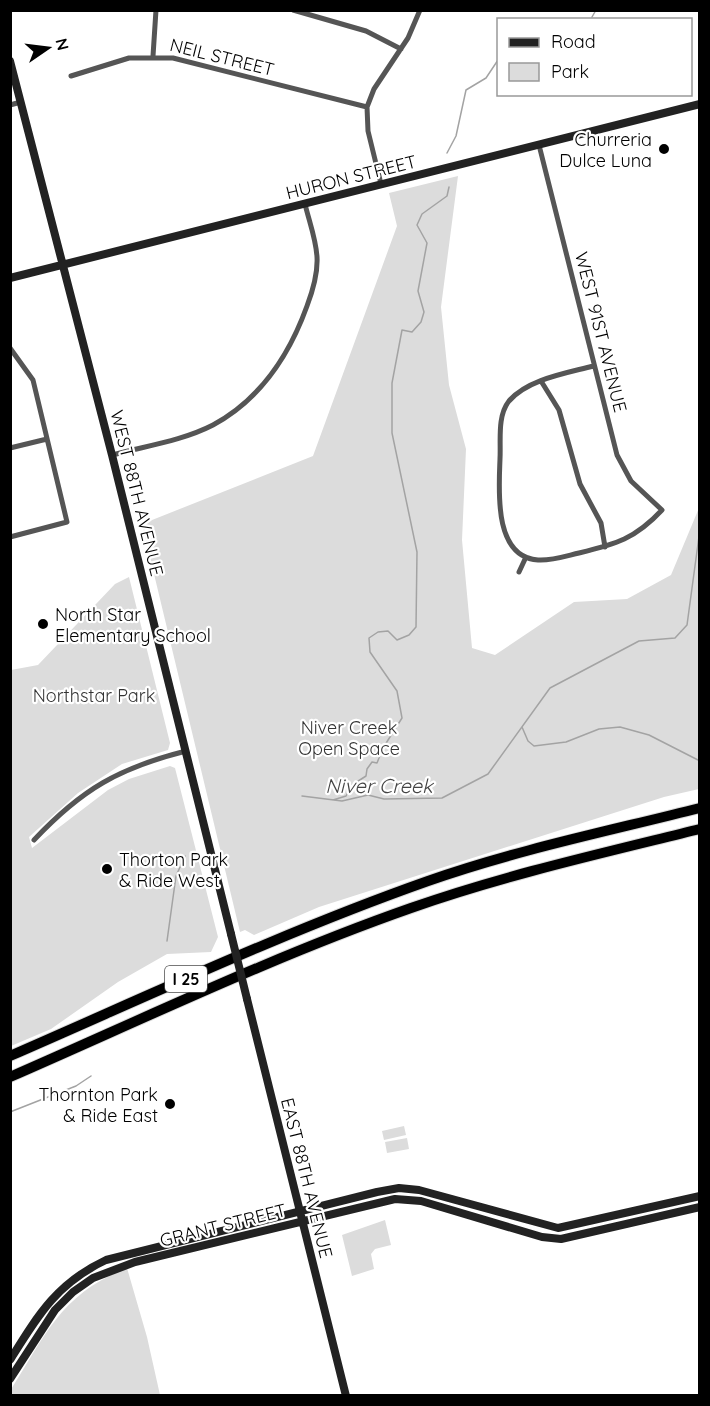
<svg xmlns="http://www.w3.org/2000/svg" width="710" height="1406" viewBox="0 0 710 1406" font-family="Quicksand,sans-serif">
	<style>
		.green { fill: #dcdcdc }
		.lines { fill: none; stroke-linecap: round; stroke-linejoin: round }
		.stream { stroke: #a3a3a3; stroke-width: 1.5 }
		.highway-casing { stroke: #dbdbdb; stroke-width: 12 }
		.street { stroke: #555; stroke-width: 5 }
		.secondary { stroke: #222; stroke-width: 8 }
		.highway { stroke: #000; stroke-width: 10 }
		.secondary-bridge { stroke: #222; stroke-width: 8 }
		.poi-dot { fill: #000; stroke: #fff; stroke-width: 2 }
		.labels { text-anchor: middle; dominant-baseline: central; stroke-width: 4.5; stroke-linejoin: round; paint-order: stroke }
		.shield { fill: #fff; stroke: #4c4c4c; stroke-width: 1.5 }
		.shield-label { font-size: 16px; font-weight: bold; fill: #000 }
		.street-label { font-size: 18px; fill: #000; stroke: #fff }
		.poi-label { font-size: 18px; fill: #000; stroke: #fff; text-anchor: end }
		.park-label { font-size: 18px; fill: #333; stroke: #fff }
		.water-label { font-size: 20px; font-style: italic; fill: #444; stroke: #fff }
	</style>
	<rect width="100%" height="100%" fill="#fff"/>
	<path class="green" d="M458,176L441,307L449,385L466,449L462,540L472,648L495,655L574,602L627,599L671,575L699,508V789L664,797L319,907L254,935L245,930L240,932L142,524L313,456L397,226L389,193Z
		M129,577L170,743L168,750L122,764L78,793L29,837L32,848L108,790L129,779L170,766L175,768L218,937L211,952L167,954L118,982L51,1029L11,1046V670L38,665L115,584Z
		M404,1126L406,1135L384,1140L382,1131Z
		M407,1138L409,1149L387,1153L385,1142Z
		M385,1220L391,1245L375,1249L371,1254L374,1269L352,1276L342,1235Z
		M127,1268L147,1337L160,1395L11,1396L10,1391C46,1334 61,1294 127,1268Z"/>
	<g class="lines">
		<path class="stream" d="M592,17L596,10
			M447,153L456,136L466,90L486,78L498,60
			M522,727L528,741L534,746L566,742L599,729L620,727L649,735L698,760
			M302,796L342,801L368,795L384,799L442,798L488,774L550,688L639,641L675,638L687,625L700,529
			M333,800L346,796L352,785L366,776L367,769L372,762L377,763L383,748L402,718L397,691L370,652L369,638L378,632L388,631L397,640L409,635L416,627L417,552L392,433V383L402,330L412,332L421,322L424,312L418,291L427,243L417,225L422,214L447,196L449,187
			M167,941L176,876L185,856
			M10,1112L76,1086L91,1076"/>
		<defs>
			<path id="highway" d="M10,1056C148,996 286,931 428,881C516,850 609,831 700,808
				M10,1077C143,1019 274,956 411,908C505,875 603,853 700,829"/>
		</defs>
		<use href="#highway" class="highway-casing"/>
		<path class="street" d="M293,10L366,31L401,49
			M153,56L156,10
			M71,76L129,58H173L367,107
			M10,105L21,102
			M539,145L617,455L631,481L662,510C635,539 616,544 579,553C566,556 551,561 538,560C493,557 499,489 500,459C501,441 497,416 509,401C528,379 567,373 593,366
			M381,184L368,131L367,107L374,89L408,38L420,10
			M10,348L33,380L67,522L10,537
			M541,381L559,410L580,484L601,523L605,547
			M10,448L47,439
			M112,455C145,446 182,441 213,425C261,399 289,356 307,306C313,290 318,274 317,257C316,239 309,221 305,204
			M519,572L526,557
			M34,840C82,789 119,768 186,751"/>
		<path class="secondary" d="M10,61L112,455L231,934
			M10,278L700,104
			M247,999L346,1396
			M10,1360C38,1315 57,1283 106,1260L377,1192L399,1188L419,1190L558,1228L700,1196
			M10,1379L55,1310L73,1292L93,1278L135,1262L395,1199L421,1201L542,1237L561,1239L700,1207"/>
		<use href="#highway" class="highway"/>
		<path class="secondary-bridge" d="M231,934L247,999"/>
	</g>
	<g class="poi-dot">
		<circle cx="664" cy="149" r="6"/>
		<circle cx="43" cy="624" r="6"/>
		<circle cx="107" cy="869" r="6"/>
		<circle cx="170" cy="1104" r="6"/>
	</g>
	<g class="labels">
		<rect class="shield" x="165" y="966" width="42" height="26" rx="4.5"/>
		<g class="shield-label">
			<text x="186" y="979">I 25</text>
		</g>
		<g class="street-label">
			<text transform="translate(222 57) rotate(14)">NEIL STREET</text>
			<text transform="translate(351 177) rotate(-14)">HURON STREET</text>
			<text transform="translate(601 332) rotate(76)">WEST 91ST AVENUE</text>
			<text transform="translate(137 493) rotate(76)">WEST 88TH AVENUE</text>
			<text transform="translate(307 1178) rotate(76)">EAST 88TH AVENUE</text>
			<text transform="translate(223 1225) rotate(-14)">GRANT STREET</text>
		</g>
		<g class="poi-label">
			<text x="652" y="139">Churreria<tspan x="652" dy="21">Dulce Luna</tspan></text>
			<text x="55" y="614" text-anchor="start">North Star<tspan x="55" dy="21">Elementary School</tspan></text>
			<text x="119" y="859" text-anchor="start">Thorton Park<tspan x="119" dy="21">&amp; Ride West</tspan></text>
			<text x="158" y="1094">Thornton Park<tspan x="158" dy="21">&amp; Ride East</tspan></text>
		</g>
		<g class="park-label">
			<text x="94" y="695">Northstar Park</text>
			<text x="349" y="727">Niver Creek<tspan x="349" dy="21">Open Space</tspan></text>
		</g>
		<g class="water-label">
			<text x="379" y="785">Niver Creek</text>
		</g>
	</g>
	<rect width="710" height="1406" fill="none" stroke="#000000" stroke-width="24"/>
	<rect x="497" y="18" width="195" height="78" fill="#ffffff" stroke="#999999" stroke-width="1.5"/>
	<rect x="509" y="38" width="30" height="9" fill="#222222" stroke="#999999" stroke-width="1.5"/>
	<text x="551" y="48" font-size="18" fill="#000000">Road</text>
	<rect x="509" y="63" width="30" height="18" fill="#dcdcdc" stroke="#999999" stroke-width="1.5"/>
	<text x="551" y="78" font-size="18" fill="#000000">Park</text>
	<g transform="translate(48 48) rotate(76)" stroke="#ffffff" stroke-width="4.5" paint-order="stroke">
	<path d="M0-4.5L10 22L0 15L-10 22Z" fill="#000000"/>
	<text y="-9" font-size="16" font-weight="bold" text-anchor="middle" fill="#000000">N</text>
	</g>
</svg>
